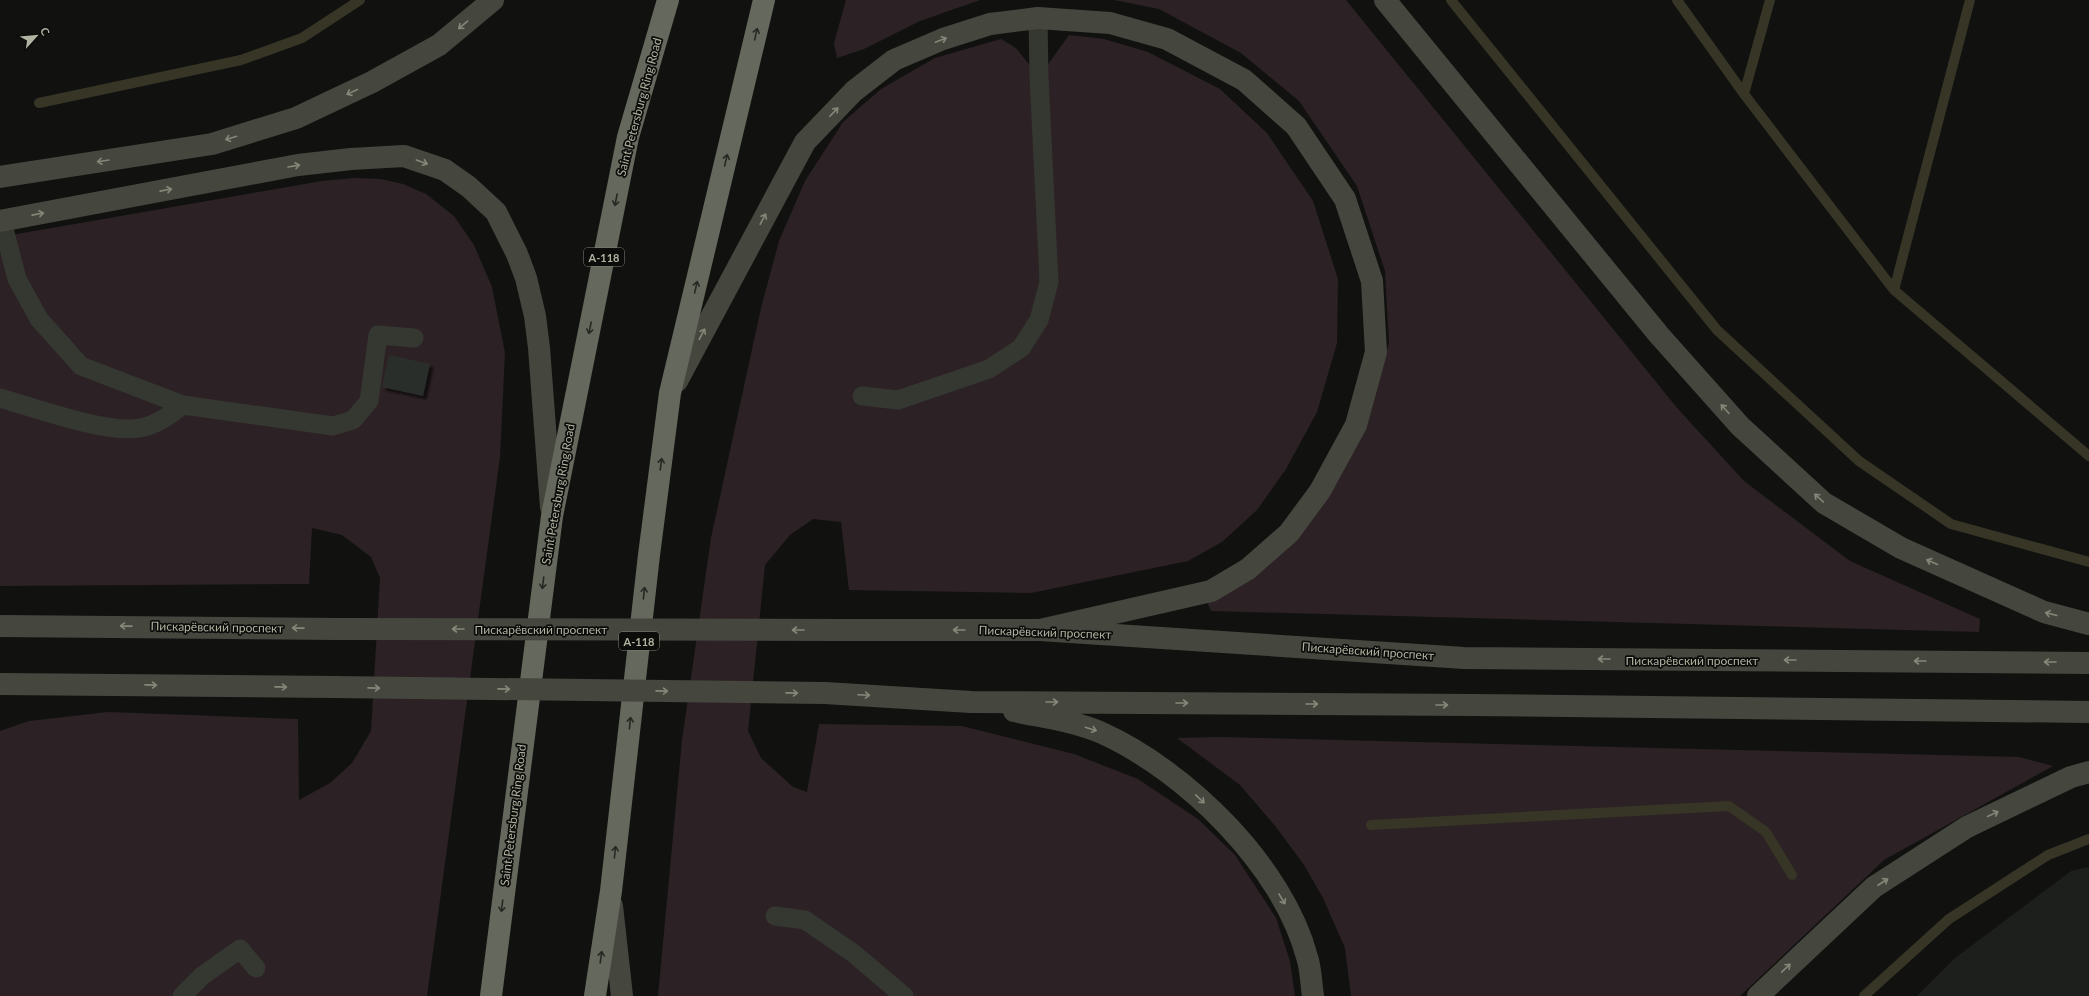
<svg xmlns="http://www.w3.org/2000/svg" width="2089" height="996" viewBox="0 0 2089 996" font-family="Lato,sans-serif">
	<style>
		.built { fill: #1d1f1c }
		.green { fill: #2c2125 }
		.lines { fill: none; stroke-linecap: round; stroke-linejoin: round }
		.stream { stroke: #363526; stroke-width: 10 }
		.building { fill: #2c2f2a; filter: url(#shadow) }
		.lane { stroke: #353731; stroke-width: 19 }
		.secondary { stroke: #45473e; stroke-width: 22 }
		.highway { stroke: #65685c; stroke-width: 22 }
		.secondary-bridge { stroke: #45473e; stroke-width: 22 }
		.oneway { stroke: #858879 }
		.oneway2 { stroke: #272823 }
		.labels { text-anchor: middle; dominant-baseline: central; stroke-width: 3.5; stroke-linejoin: round; paint-order: stroke }
		.shield { fill: #0c0c0b; stroke: #7f8273; stroke-width: 1 }
		.shield-label { font-size: 11px; font-weight: bold; fill: #b0b4a0 }
		.street-label { font-size: 12px; fill: #b0b4a0; stroke: #0c0c0b }
	</style>
	<defs>
		<filter id="shadow"><feDropShadow dx="3.5" dy="3.5" stdDeviation="1" flood-color="#0009"/></filter>
	</defs>
	<rect width="100%" height="100%" fill="#111210"/>
	<path class="built" d="M2089,867V996H1917L1955,958L2071,871Z"/>
	<path class="green" d="M846,0H980L920,21L864,49L837,58L834,43Z
		M1114,0H1346L1678,409L1744,481L1850,561L1980,619L1979,632L1211,611L1207,602L1247,578L1368,419L1389,343L1385,271L1357,186L1299,101L1241,53L1159,9Z
		M1069,35L1104,39L1148,52L1220,89L1267,133L1313,201L1338,279L1337,343L1317,412L1286,469L1257,510L1222,542L1188,561L1031,593L849,590L841,522L813,519L790,535L765,565L748,731L761,758L793,787L807,792L819,724L962,726L1074,754L1138,779L1198,819L1235,855L1276,918L1290,961L1295,996H658L682,740L711,538L761,308L779,241L805,181L843,122L881,89L935,58L1001,39L1016,48L1039,77Z
		M355,178L381,179L403,184L426,194L454,216L474,245L492,287L505,353L500,457L427,996H0V731L29,721L108,712L298,719L299,800L330,783L352,763L371,731L380,578L371,557L342,535L312,528L309,584L0,586V237L322,181Z
		M1218,737L2019,757L2053,766L1884,860L1740,996H1351L1345,948L1323,898L1304,865L1276,827L1240,785L1177,738Z"/>
	<g class="lines">
		<path class="stream" d="M1451,0L1717,330L1859,461L1951,524L2089,562
			M1677,0L1744,94L1894,290L2089,456
			M1744,94L1770,0
			M39,103L241,60L302,38L360,0
			M1894,290L1970,0
			M1371,825L1729,806L1766,832L1792,875
			M1864,996L1949,919L2048,855L2089,839"/>
	</g>
	<path class="building" d="M389,355L430,364L423,396L382,387Z"/>
	<g class="lines">
		<path class="lane" d="M2,221L17,279L39,319L81,366L183,405L333,426L353,420L369,401L378,335L414,338
			M862,396L898,400L989,369L1021,348L1039,320L1049,282L1039,77L1038,18
			M0,398C35,408 107,434 140,428C157,425 170,415 183,405
			M775,916L805,920L853,953L904,996
			M182,996L202,976L240,949L256,968"/>
		<path class="secondary" d="M1385,0L1659,335L1740,426L1824,503L1901,548L2044,612L2089,624
			M0,177L212,144L296,118L372,82L439,45L493,0
			M0,221L298,165L351,159L404,156L445,170L469,187L496,212L517,254L526,278L535,316L539,348L551,507
			M677,381L805,142L854,91L894,60L943,39L990,24L1038,18L1110,23L1167,39L1244,80L1296,126L1345,199L1372,281L1376,352L1356,425L1320,491L1289,533L1248,569L1211,591L1040,630
			M0,626L337,629
			M837,630H1040L1464,658L2089,663
			M0,684L335,687
			M825,693L971,702L1473,705L2089,712
			M1014,711C1042,717 1075,721 1102,733C1186,771 1283,866 1307,957C1311,969 1311,983 1313,996
			M612,906L622,996
			M1758,996L1874,887L1967,827L2071,777L2089,772"/>
		<path class="highway" d="M491,996L552,516L628,137L668,0
			M595,996L611,891L649,555L670,393L764,0"/>
		<path class="secondary-bridge" d="M337,629L837,630
			M335,687L825,693"/>
	</g>
	<defs><path id="oneway-shaft" d="M-6 0H5M1.5-3L5.5 0L1.5 3" fill="none" stroke-width="1.6" stroke-linecap="round" stroke-linejoin="round"/></defs>
	<g class="oneway">
		<use href="#oneway-shaft" transform="translate(463 25) rotate(140)"/>
		<use href="#oneway-shaft" transform="translate(941 40) rotate(-21)"/>
		<use href="#oneway-shaft" transform="translate(352 92) rotate(155)"/>
		<use href="#oneway-shaft" transform="translate(834 112) rotate(-46)"/>
		<use href="#oneway-shaft" transform="translate(231 138) rotate(163)"/>
		<use href="#oneway-shaft" transform="translate(103 161) rotate(171)"/>
		<use href="#oneway-shaft" transform="translate(422 162) rotate(20)"/>
		<use href="#oneway-shaft" transform="translate(294 166) rotate(-10)"/>
		<use href="#oneway-shaft" transform="translate(166 190) rotate(-11)"/>
		<use href="#oneway-shaft" transform="translate(38 214) rotate(-11)"/>
		<use href="#oneway-shaft" transform="translate(763 219) rotate(-62)"/>
		<use href="#oneway-shaft" transform="translate(702 334) rotate(-62)"/>
		<use href="#oneway-shaft" transform="translate(1725 409) rotate(-132)"/>
		<use href="#oneway-shaft" transform="translate(1819 498) rotate(-138)"/>
		<use href="#oneway-shaft" transform="translate(1932 562) rotate(-156)"/>
		<use href="#oneway-shaft" transform="translate(2051 614) rotate(-166)"/>
		<use href="#oneway-shaft" transform="translate(126 626) rotate(-179)"/>
		<use href="#oneway-shaft" transform="translate(298 628) rotate(-179)"/>
		<use href="#oneway-shaft" transform="translate(458 629) rotate(-180)"/>
		<use href="#oneway-shaft" transform="translate(798 630) rotate(-180)"/>
		<use href="#oneway-shaft" transform="translate(959 630) rotate(180)"/>
		<use href="#oneway-shaft" transform="translate(1604 659) rotate(-180)"/>
		<use href="#oneway-shaft" transform="translate(1790 660) rotate(-180)"/>
		<use href="#oneway-shaft" transform="translate(1920 661) rotate(-180)"/>
		<use href="#oneway-shaft" transform="translate(2050 662) rotate(-180)"/>
		<use href="#oneway-shaft" transform="translate(151 685) rotate(1)"/>
		<use href="#oneway-shaft" transform="translate(281 687) rotate(1)"/>
		<use href="#oneway-shaft" transform="translate(374 688) rotate(1)"/>
		<use href="#oneway-shaft" transform="translate(504 689) rotate(1)"/>
		<use href="#oneway-shaft" transform="translate(662 691) rotate(1)"/>
		<use href="#oneway-shaft" transform="translate(792 693) rotate(1)"/>
		<use href="#oneway-shaft" transform="translate(864 695) rotate(3)"/>
		<use href="#oneway-shaft" transform="translate(1052 702)"/>
		<use href="#oneway-shaft" transform="translate(1182 703)"/>
		<use href="#oneway-shaft" transform="translate(1312 704)"/>
		<use href="#oneway-shaft" transform="translate(1442 705)"/>
		<use href="#oneway-shaft" transform="translate(1091 729) rotate(17)"/>
		<use href="#oneway-shaft" transform="translate(1200 799) rotate(44)"/>
		<use href="#oneway-shaft" transform="translate(1993 814) rotate(-25)"/>
		<use href="#oneway-shaft" transform="translate(1883 882) rotate(-33)"/>
		<use href="#oneway-shaft" transform="translate(1282 899) rotate(59)"/>
		<use href="#oneway-shaft" transform="translate(1786 968) rotate(-43)"/>
	</g>
	<g class="oneway2">
		<use href="#oneway-shaft" transform="translate(756 34) rotate(-77)"/>
		<use href="#oneway-shaft" transform="translate(726 160) rotate(-77)"/>
		<use href="#oneway-shaft" transform="translate(616 200) rotate(101)"/>
		<use href="#oneway-shaft" transform="translate(696 287) rotate(-77)"/>
		<use href="#oneway-shaft" transform="translate(590 328) rotate(101)"/>
		<use href="#oneway-shaft" transform="translate(661 464) rotate(-82)"/>
		<use href="#oneway-shaft" transform="translate(543 583) rotate(97)"/>
		<use href="#oneway-shaft" transform="translate(644 593) rotate(-84)"/>
		<use href="#oneway-shaft" transform="translate(630 723) rotate(-84)"/>
		<use href="#oneway-shaft" transform="translate(615 852) rotate(-84)"/>
		<use href="#oneway-shaft" transform="translate(502 906) rotate(97)"/>
		<use href="#oneway-shaft" transform="translate(601 957) rotate(-82)"/>
	</g>
	<g class="labels">
		<g class="shield">
			<rect x="584" y="248" width="40" height="18" rx="3"/>
			<rect x="619" y="632" width="40" height="18" rx="3"/>
		</g>
		<g class="shield-label">
			<text x="604" y="257">А-118</text>
			<text x="639" y="641">А-118</text>
		</g>
		<g class="street-label">
			<text transform="translate(639 107) rotate(-75)">Saint Petersburg Ring Road</text>
			<text transform="translate(558 494) rotate(-80)">Saint Petersburg Ring Road</text>
			<text transform="translate(217 627) rotate(1)">Пискарёвский проспект</text>
			<text x="541" y="629">Пискарёвский проспект</text>
			<text transform="translate(1045 632) rotate(2)">Пискарёвский проспект</text>
			<text transform="translate(1368 651) rotate(4)">Пискарёвский проспект</text>
			<text x="1692" y="660">Пискарёвский проспект</text>
			<text transform="translate(513 815) rotate(-83)">Saint Petersburg Ring Road</text>
		</g>
	</g>
	<g transform="translate(36 36) rotate(63)" stroke="#0c0c0b" stroke-width="3" paint-order="stroke">
	<path d="M0-3L7 15L0 10L-7 15Z" fill="#b0b4a0"/>
	<text y="-6" font-size="11" font-weight="bold" text-anchor="middle" fill="#b0b4a0">С</text>
	</g>
</svg>
